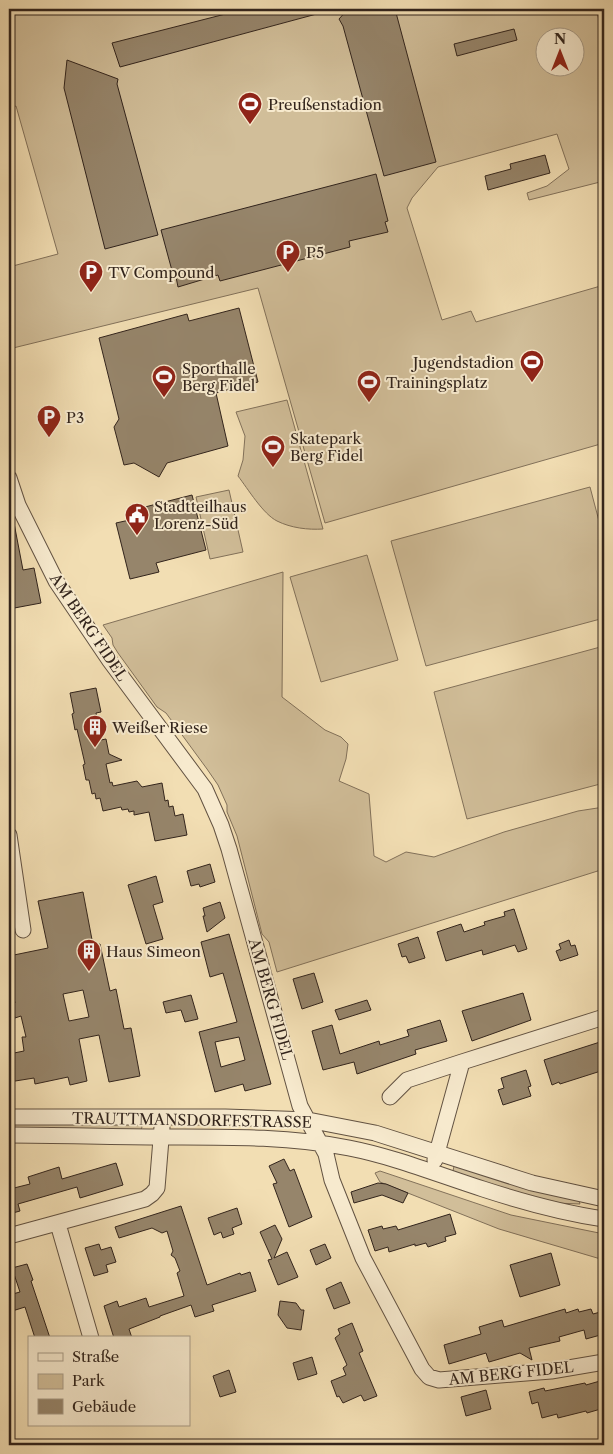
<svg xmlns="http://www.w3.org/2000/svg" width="613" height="1454" viewBox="0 0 613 1454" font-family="'Libre Caslon Text',serif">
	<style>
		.green { fill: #d1be99; stroke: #82715a; fill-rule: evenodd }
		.building { fill: #96856b; stroke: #32241c; fill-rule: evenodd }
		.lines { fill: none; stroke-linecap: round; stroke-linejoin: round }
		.minor-casing { stroke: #625242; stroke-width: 17 }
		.minor { stroke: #f7eace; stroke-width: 15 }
		.labels { text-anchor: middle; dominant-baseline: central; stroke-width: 4; stroke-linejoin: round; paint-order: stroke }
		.poi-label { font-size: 15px; fill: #32241c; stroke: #f7eace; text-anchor: start }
		.street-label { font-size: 15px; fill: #32241c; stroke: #f7eace }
	</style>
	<rect width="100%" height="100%" fill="#f2deb3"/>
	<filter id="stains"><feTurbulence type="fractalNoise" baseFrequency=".004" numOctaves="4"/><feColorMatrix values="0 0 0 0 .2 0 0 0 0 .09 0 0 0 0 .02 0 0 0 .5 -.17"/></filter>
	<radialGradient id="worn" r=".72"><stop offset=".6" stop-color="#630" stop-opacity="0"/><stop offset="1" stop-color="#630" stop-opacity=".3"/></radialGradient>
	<path class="green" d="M9,9H596L604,38V181L529,200L527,193L547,186L569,169L557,134L438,167L412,198L407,208L442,320L471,311L476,322L604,285V443L325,523L258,288L9,349V267L58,254L16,106L9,108ZM546,38H576V68H546Z
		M287,400L323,529C308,530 291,528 277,521C263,514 248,489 238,476L243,460L245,436L236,412Z
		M590,487L604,540V618L426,666L391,541Z
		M229,490L243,552L210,559L196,497Z
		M367,555L398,660L321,682L290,577Z
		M283,572L282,697L325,730L341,737L348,744L346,759L339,781L369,794L374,856L386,862L406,852L434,857L504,832L578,811L604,807V869L277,972L269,942L262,934L237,836L227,812V805L218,785L207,769L166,713L157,707L118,653L113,645L112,638L103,625Z
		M604,646V783L467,819L434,692Z
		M9,1124H141L142,1127L141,1130L9,1128Z
		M454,1166L579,1201L580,1204L555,1203L507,1190L453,1171Z
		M380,1171L511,1215L604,1234V1260L499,1229L380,1182L375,1173Z"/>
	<path class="building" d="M245,9H324V12L120,67L112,43Z
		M348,9H395L436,162L384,176L343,26L339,19Z
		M514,29L517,40L457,56L454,44Z
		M67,60L118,79L117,84L158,235L105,249L64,88Z
		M545,155L550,173L488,190L485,176L511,169L510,164Z
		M376,174L388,221L385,222L388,232L349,241L350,247L220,281L218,275L178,287L176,277L174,278L161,230Z
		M239,308L258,382L216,393L228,446L167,463L159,477L134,463L124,465L114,427L119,419L99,338L187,314L189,321Z
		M192,495L206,550L156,563L159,572L130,579L116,523L134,519L133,512L142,510L141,508Z
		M14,523L23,570L34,568L41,603L9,609V524Z
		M96,688L101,712L96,713L101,740L106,739L109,754L122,760L106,764L110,783L112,782L113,786L137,781L142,787L162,783L165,801L168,800L169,807L173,806L175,816L183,814L187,835L155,841L149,812L134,815V811L129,812L128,809L122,810L121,807L103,811L100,798L96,799L95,793L92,794L89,780H86L83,765L85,764L77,729L75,730L72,714L74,713L70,693Z
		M210,864L215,882L200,887L199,884L191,886L187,871Z
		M156,876L163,902L153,905L163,939L146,944L128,885Z
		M83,892L93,945L100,944L110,991L116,989L124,1029L131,1028L140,1076L109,1082L99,1035L79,1039L87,1081L70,1085L68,1077L35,1084L34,1078L9,1082V1054L24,1051L22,1037H26L21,1016L15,1018L12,1004L15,1003L11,984H9V956L48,948L38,901ZM83,990L89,1017L69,1021L63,994Z
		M220,902L225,918L207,932L203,916H205L203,908Z
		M514,909L527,949L518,952L515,945L483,955L482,950L446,961L437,932L461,924L464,932L485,925L484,922L505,916L504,912Z
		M229,934L271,1084L245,1091L243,1084L215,1092L199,1032L237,1022L223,973L210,977L201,942ZM239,1037L245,1060L221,1067L215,1042Z
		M418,937L425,958L409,963L406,956L402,957L398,944Z
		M569,940L571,946L575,945L578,955L560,961L556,951L561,949L559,944Z
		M314,973L323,1002L302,1009L293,979Z
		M523,993L531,1020L472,1041L462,1011Z
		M191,995L198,1019L185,1022L181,1010L166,1013L163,1002Z
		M367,1000L371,1010L339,1020L335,1010Z
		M440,1020L447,1041L415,1050L416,1054L357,1074L354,1062L323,1070L312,1031L332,1025L340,1054L379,1041L380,1045L409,1036L407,1030Z
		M600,1042L601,1046L604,1044V1070L560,1084L559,1082L552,1085L544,1060Z
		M526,1070L531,1086L528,1087L531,1096L503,1105L498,1090L504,1088L501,1078Z
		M284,1159L290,1171L294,1169L312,1217L289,1227L273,1184L277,1183L269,1166Z
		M116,1163L123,1185L80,1198L77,1187L18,1204L20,1211L9,1214V1182H12L14,1188L30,1184L28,1177L59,1167L62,1179Z
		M378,1183L386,1184L408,1193L403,1203L382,1195L354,1203L351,1192Z
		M181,1206L207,1285L240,1273L241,1275L250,1272L256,1291L212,1305L214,1311L195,1317L191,1305L160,1316V1317L129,1329L132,1338H114L104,1306L117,1301L119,1307L146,1298L149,1307L184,1296L177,1273L180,1271L175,1258L171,1255L173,1251L167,1231L162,1233L152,1228L119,1238L115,1227Z
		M237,1208L242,1224L232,1228L234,1234L223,1238L221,1232L214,1235L208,1218Z
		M450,1214L456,1234L445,1237L446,1241L428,1247L426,1243L415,1246V1244L389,1252L388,1247L375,1251L368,1230L382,1226L383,1229L396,1226L398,1230Z
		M275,1225L282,1239L274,1258L287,1252L298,1277L278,1285L268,1260L272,1259L260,1232Z
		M99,1244L101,1250L111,1247L116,1262L106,1265L108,1272L94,1276L85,1248Z
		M325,1244L331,1258L316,1265L310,1250Z
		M551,1253L560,1285L520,1297L510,1265Z
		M27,1264L33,1280L31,1281L50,1338H35L25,1307L9,1312V1295L20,1292L12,1268Z
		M341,1282L350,1303L334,1309L326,1289Z
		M280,1301L296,1303L301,1310H304L301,1330L287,1328L278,1315Z
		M565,1309L566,1313L578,1309L579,1312L591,1309L593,1314L604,1311V1334L586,1339L584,1330L559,1337L560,1341L529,1348L532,1360L520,1353L489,1362L486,1353L449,1364L444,1345L481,1334L479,1327L502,1320L504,1327Z
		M352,1323L363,1351L359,1353L377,1396L364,1401L361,1395L343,1403L339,1396L337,1397L331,1381L346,1375L343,1368L347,1365L335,1338L340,1334L338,1329Z
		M312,1357L317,1374L298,1380L293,1363Z
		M229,1370L236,1392L220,1397L213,1376Z
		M600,1381L601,1385L604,1384V1408L587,1413L586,1411L558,1418L557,1414L542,1418L538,1402L532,1404L529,1392L544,1388L545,1391L585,1383L586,1385Z
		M486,1390L491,1409L466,1416L461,1397Z"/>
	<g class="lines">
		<defs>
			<path id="minor" d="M9,478L18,505L56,581L110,661L205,789L221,825L229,849L300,1106L326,1154L332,1180L363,1258L422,1369L429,1377L439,1380L551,1371L604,1362
				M9,835L23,930
				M390,1097L407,1080L462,1062
				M9,1117H225L308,1120L375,1133L532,1183L604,1199
				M9,1135C61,1135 112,1137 164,1137C226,1137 288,1136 349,1148C395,1157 439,1175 483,1189C523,1202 563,1213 604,1219
				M435,1160L462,1062L604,1017
				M58,1224L91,1338
				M9,1236L145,1199L152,1194L157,1188L162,1127"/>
		</defs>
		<use href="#minor" class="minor-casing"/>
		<use href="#minor" class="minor"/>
	</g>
	<defs>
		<symbol id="stadium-pin" viewBox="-11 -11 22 30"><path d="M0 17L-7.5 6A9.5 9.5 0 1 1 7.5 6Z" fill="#8f2418" stroke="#f7eace"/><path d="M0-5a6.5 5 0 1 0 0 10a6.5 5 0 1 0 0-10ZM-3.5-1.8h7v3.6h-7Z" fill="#fff"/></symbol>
		<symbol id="parking-pin" viewBox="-11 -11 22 30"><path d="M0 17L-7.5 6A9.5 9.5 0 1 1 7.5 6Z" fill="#8f2418" stroke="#f7eace"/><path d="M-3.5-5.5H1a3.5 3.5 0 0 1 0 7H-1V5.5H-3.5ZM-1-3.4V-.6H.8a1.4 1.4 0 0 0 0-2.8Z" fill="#fff"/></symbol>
		<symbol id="civic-pin" viewBox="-11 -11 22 30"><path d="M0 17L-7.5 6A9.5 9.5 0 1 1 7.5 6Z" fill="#8f2418" stroke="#f7eace"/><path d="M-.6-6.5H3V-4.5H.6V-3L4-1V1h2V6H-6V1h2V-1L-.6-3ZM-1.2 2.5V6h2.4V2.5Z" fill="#fff"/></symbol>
		<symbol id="building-pin" viewBox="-11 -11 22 30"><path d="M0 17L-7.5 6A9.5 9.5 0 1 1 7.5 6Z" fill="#8f2418" stroke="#f7eace"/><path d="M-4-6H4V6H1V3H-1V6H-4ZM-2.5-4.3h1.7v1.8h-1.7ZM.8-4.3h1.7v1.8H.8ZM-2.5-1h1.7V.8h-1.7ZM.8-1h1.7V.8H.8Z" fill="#fff"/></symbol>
	</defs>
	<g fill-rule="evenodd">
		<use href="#stadium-pin" x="236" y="90" width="28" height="38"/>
		<use href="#parking-pin" x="274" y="238" width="28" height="38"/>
		<use href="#parking-pin" x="77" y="258" width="28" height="38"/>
		<use href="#stadium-pin" x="518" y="348" width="28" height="38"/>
		<use href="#stadium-pin" x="150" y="363" width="28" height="38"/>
		<use href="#stadium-pin" x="355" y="368" width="28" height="38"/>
		<use href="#parking-pin" x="35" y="403" width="28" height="38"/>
		<use href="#stadium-pin" x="259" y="433" width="28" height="38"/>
		<use href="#civic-pin" x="123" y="501" width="28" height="38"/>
		<use href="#building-pin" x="81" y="713" width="28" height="38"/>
		<use href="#building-pin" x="75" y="937" width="28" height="38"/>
	</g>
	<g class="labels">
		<g class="poi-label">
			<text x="268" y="104">Preußenstadion</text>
			<text x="306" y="252">P5</text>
			<text x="108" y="272">TV Compound</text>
			<text x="514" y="362" text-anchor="end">Jugendstadion</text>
			<text x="182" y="368">Sporthalle<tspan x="182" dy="17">Berg Fidel</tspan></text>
			<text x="386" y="382">Trainingsplatz</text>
			<text x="66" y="417">P3</text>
			<text x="290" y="438">Skatepark<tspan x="290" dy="17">Berg Fidel</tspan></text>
			<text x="154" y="506">Stadtteilhaus<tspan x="154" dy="17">Lorenz-Süd</tspan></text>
			<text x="112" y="727">Weißer Riese</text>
			<text x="106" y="951">Haus Simeon</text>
		</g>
		<g class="street-label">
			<text transform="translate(89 627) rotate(56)">AM BERG FIDEL</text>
			<text transform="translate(271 999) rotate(74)">AM BERG FIDEL</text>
			<text transform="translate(192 1120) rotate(1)">TRAUTTMANSDORFFSTRASSE</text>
			<text transform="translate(511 1373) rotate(-6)">AM BERG FIDEL</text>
		</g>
	</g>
	<rect width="613" height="1454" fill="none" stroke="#f2deb3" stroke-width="30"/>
	<rect x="10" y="10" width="593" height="1434" fill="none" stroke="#32241c" stroke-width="2.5"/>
	<rect x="15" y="15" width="583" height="1424" fill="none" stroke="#32241c"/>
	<rect x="28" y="1336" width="162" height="90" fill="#f7eace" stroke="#a89b87"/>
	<rect x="38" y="1353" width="25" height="8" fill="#f7eace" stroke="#a89b87"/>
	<text x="72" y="1362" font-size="15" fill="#32241c">Straße</text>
	<rect x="38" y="1374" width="25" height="15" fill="#d1be99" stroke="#a89b87"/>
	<text x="72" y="1386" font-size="15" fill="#32241c">Park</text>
	<rect x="38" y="1399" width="25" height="15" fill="#96856b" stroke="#a89b87"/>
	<text x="72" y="1412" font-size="15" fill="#32241c">Gebäude</text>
	<g transform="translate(560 52)"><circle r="24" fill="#f7eace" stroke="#a89b87"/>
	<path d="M0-4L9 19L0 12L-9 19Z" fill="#8f2418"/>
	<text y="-8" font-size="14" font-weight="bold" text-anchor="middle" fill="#32241c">N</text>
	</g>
	<rect width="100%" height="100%" filter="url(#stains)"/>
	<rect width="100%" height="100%" fill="url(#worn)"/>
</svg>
